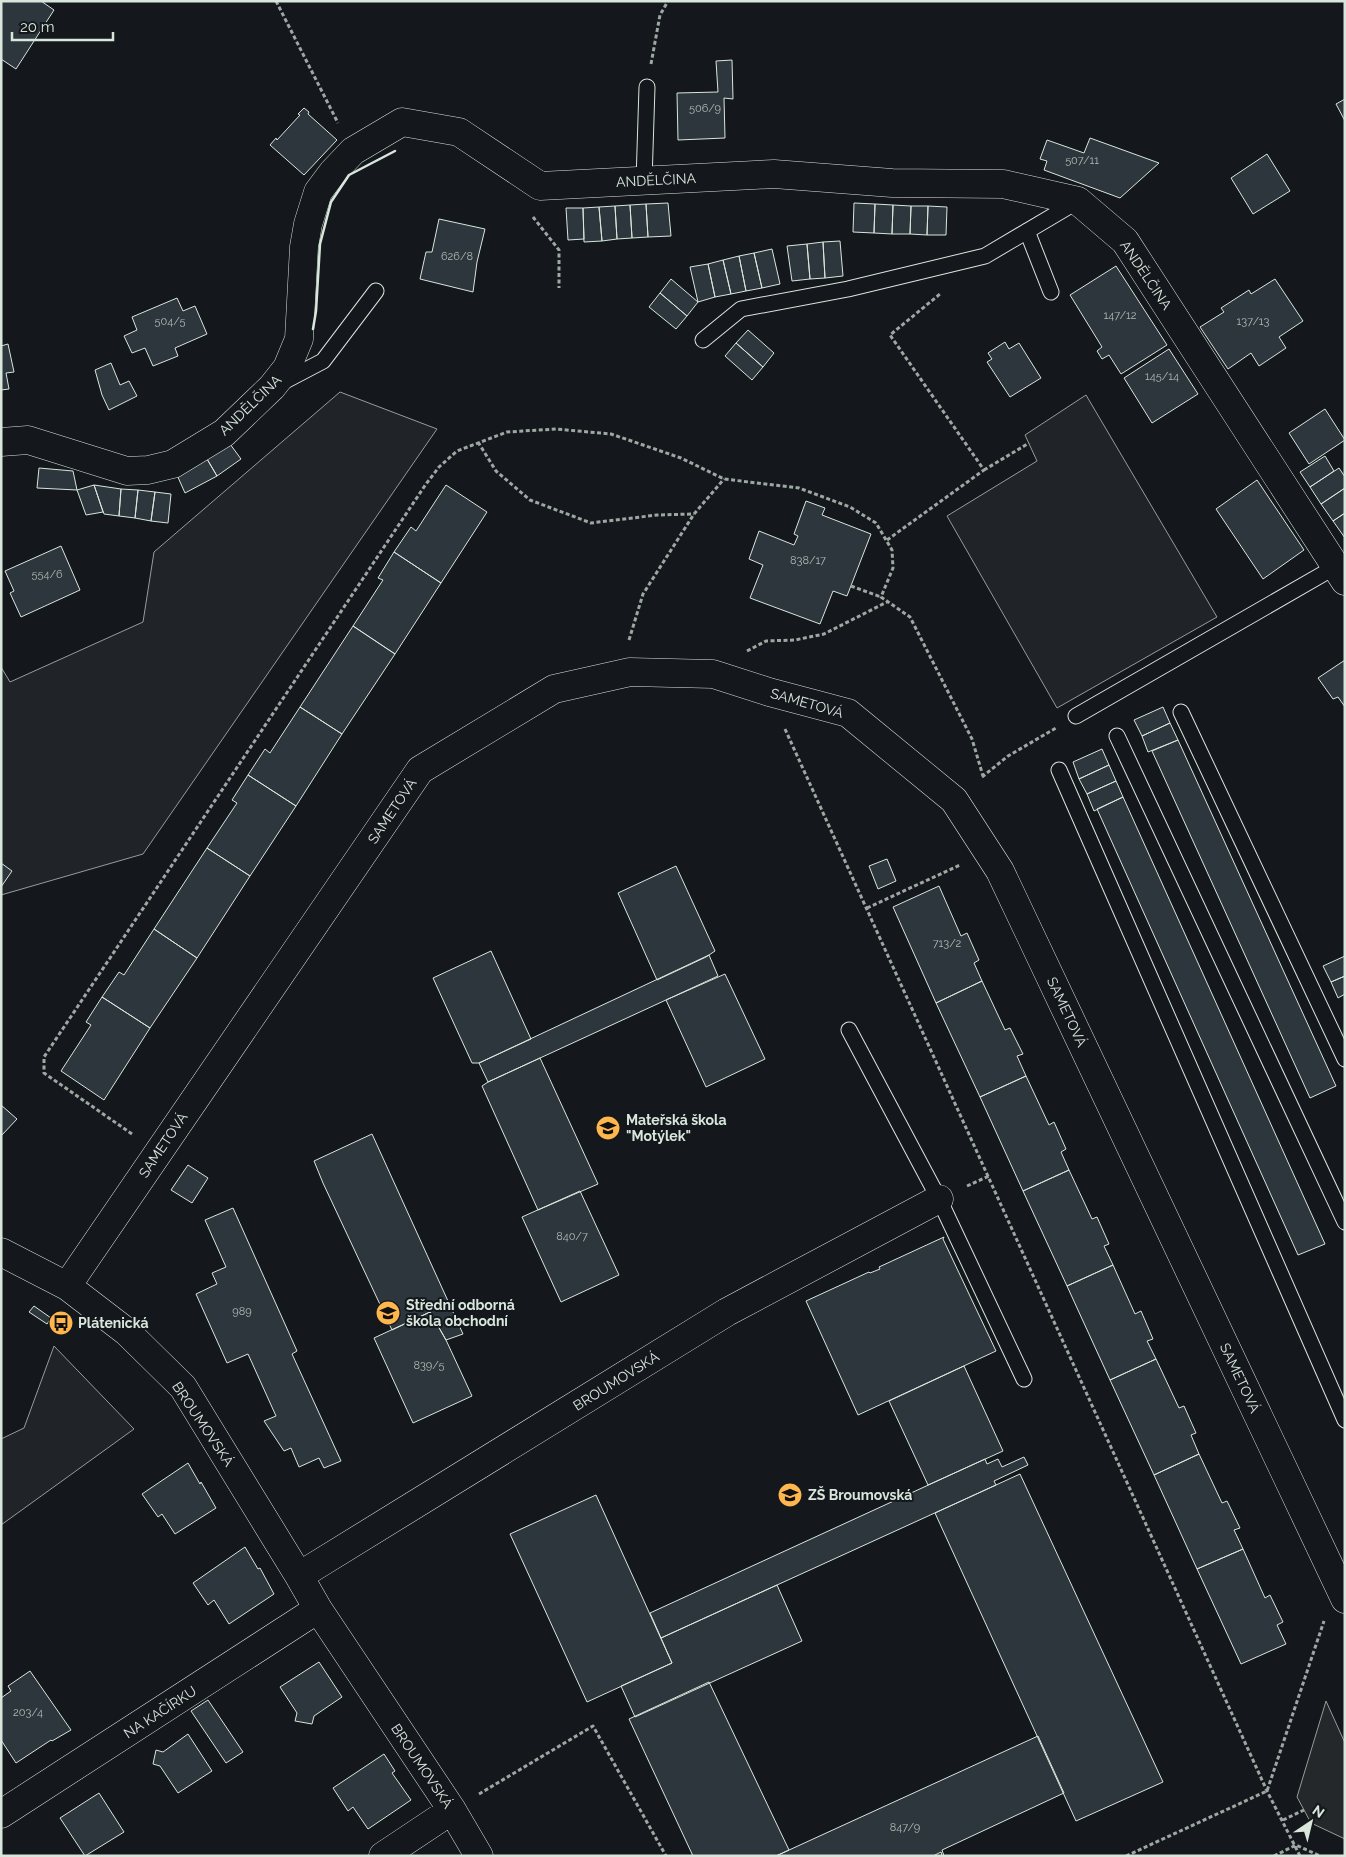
<svg xmlns="http://www.w3.org/2000/svg" width="1346" height="1857" viewBox="0 0 1346 1857" font-family="Raleway,sans-serif">
	<style>
		.green { fill: #202428; stroke: #939e99 }
		.parking { fill: #24282b; stroke: #939e99 }
		.building { fill: #2c363c; stroke: #d8e6dc }
		.lines { fill: none; stroke-linecap: round; stroke-linejoin: round }
		.lane-casing { stroke: #d8e6dc; stroke-width: 17 }
		.street-casing { stroke: #d8e6dc; stroke-width: 29 }
		.path { stroke: #9da8a2; stroke-width: 3; stroke-dasharray: 4 2.5; stroke-linecap: butt }
		.lane { stroke: #14181c; stroke-width: 15 }
		.street { stroke: #14181c; stroke-width: 28 }
		.wall { stroke: #d8e6dc; stroke-width: 2.5 }
		.labels { text-anchor: middle; dominant-baseline: central; stroke-width: 4; stroke-linejoin: round; paint-order: stroke }
		.number-label { font-size: 11px; fill: #adbab4 }
		.street-label { font-size: 14px; fill: #d8e6dc; stroke: #14181c }
		.poi-label { font-size: 14px; font-weight: bold; fill: #d8e6dc; stroke: #14181c; text-anchor: start }
	</style>
	<rect width="100%" height="100%" fill="#14181c"/>
	<path class="green" d="M340,392L437,429L143,854L1,895V667L10,682L143,622L154,552Z
		M1086,395L1217,617L1057,708L947,516L1037,461L1025,435Z
		M54,1346L134,1429L1,1525V1439L24,1428Z"/>
	<path class="parking" d="M1326,1701L1345,1743V1839L1311,1823L1297,1797Z"/>
	<path class="building" d="M1,1H41L54,10L16,69L1,59Z
		M732,60L733,99L724,98L725,138L678,140L677,93L718,92L716,61Z
		M1345,99V121L1336,104Z
		M304,108L309,112L308,114L337,140L304,175L270,145L276,138L277,140L300,115L298,114Z
		M1090,138L1159,163L1120,198L1044,170L1047,161L1040,159L1047,140L1084,153Z
		M1267,154L1290,191L1253,214L1231,178Z
		M668,203L671,236L648,237L646,204Z
		M854,203L875,204L874,233L853,232Z
		M646,204L648,237L632,238L630,205Z
		M875,204L893,205L892,234L874,233Z
		M630,205L632,238L617,239L615,206Z
		M893,205L911,206L910,234H892Z
		M615,206L617,239L602,241L599,207Z
		M911,206H928L927,235L910,234Z
		M928,206L947,207L946,235H927Z
		M599,207L602,241L584,242L583,208Z
		M566,208H583L584,239L568,240Z
		M439,219L485,229L477,262L473,292L420,279L426,252H432Z
		M840,241L843,276L825,278L823,242Z
		M823,242L825,278L810,279L807,244Z
		M807,244L810,279L792,281L787,246Z
		M772,249L780,284L762,288L754,253Z
		M754,253L762,288L746,291L739,256Z
		M739,256L746,291L731,294L723,260Z
		M723,260L731,294L715,297L708,264Z
		M708,264L715,297L698,302L690,267Z
		M1116,266L1167,345L1121,374L1109,355L1102,359L1097,351L1102,347L1070,295Z
		M671,279L698,302L687,316L660,293Z
		M1275,279L1303,321L1279,337L1286,348L1259,366L1251,353L1228,369L1200,327L1224,312L1221,308L1249,290L1251,294Z
		M660,293L687,316L676,329L649,307Z
		M177,298L183,311L195,306L207,334L175,348L178,356L153,366L145,348L132,353L124,336L137,330L132,317Z
		M748,330L774,353L763,367L736,343Z
		M1005,342L1009,349L1019,343L1041,378L1010,397L987,362L992,359L988,353Z
		M736,343L763,367L752,380L725,356Z
		M8,344L14,372L6,373L9,389L1,390V346Z
		M1169,349L1198,394L1152,423L1124,378Z
		M111,363L120,385L129,381L137,396L109,410L102,395L95,370Z
		M1325,409L1345,440L1309,464L1289,433Z
		M230,444L241,459L217,476L207,459Z
		M1325,456L1334,471L1310,487L1300,472Z
		M207,459L217,476L185,493L177,475Z
		M39,468L73,471L77,490L37,488Z
		M1339,468L1345,477V488L1321,504L1310,487Z
		M1257,480L1304,550L1263,579L1216,509Z
		M94,485L103,512L86,515L77,490Z
		M94,485L121,489L119,516L104,514Z
		M446,485L487,512L441,583L394,552L411,527L416,531Z
		M1345,488V513L1333,521L1321,504Z
		M121,489L138,490L135,518L119,516Z
		M138,490L155,492L151,521L135,518Z
		M155,492L171,494L168,523L151,521Z
		M806,501L825,508L822,515L871,534L847,596L833,591L820,624L750,598L763,565L749,559L759,531L794,545L798,536L794,534Z
		M1345,513V538L1333,521Z
		M61,546L80,590L21,617L10,593L14,591L5,571Z
		M394,552L441,583L395,654L353,626L383,580L378,578Z
		M353,626L395,654L342,734L300,707Z
		M1345,660V707L1338,697L1333,699L1318,678Z
		M300,707L342,734L296,806L248,775L265,749L270,753Z
		M1163,707L1170,723L1142,736L1134,720Z
		M1170,723L1178,740L1148,752L1142,736Z
		M1178,740L1336,1086L1310,1098L1152,751Z
		M1102,749L1109,765L1079,779L1073,762Z
		M1109,765L1116,781L1087,794L1079,779Z
		M248,775L296,806L250,876L207,848L237,803L232,800Z
		M1116,781L1123,797L1094,811L1087,794Z
		M1123,797L1325,1244L1298,1255L1097,809Z
		M207,848L250,876L197,958L154,929Z
		M887,859L896,881L878,889L869,866Z
		M1,863L12,871L1,887Z
		M676,866L715,951L706,957L657,980L618,893Z
		M939,886L961,936L967,933L979,960L974,963L982,981L936,1003L893,907Z
		M154,929L197,958L150,1028L102,997L119,972L124,975Z
		M491,951L531,1039L479,1063H472L433,978Z
		M709,955L718,976L488,1082L479,1063Z
		M1345,956V976L1331,982L1323,966Z
		M725,974L765,1059L706,1087L666,1000Z
		M1345,976V994L1338,998L1331,982Z
		M982,981L1005,1030L1010,1028L1023,1054L1017,1056L1026,1076L980,1097L936,1003Z
		M102,997L150,1028L104,1100L61,1071L91,1025L86,1022Z
		M540,1058L598,1184L538,1210L482,1086L488,1082Z
		M1026,1076L1049,1125L1054,1122L1066,1149L1061,1152L1069,1170L1023,1191L980,1097Z
		M1,1105L17,1119L1,1136Z
		M372,1134L463,1334L446,1340L430,1312L392,1330L323,1183L314,1161Z
		M188,1165L208,1178L192,1203L171,1190Z
		M1069,1170L1092,1219L1097,1217L1109,1244L1104,1246L1113,1265L1067,1286L1023,1191Z
		M580,1191L619,1275L561,1302L522,1217Z
		M233,1208L297,1351L292,1354L341,1461L324,1468L319,1458L299,1467L291,1448L284,1451L264,1421L276,1416L248,1354L227,1363L196,1294L217,1284L212,1273L226,1267L205,1220Z
		M944,1237L943,1239L996,1351L858,1415L806,1301L869,1272L870,1273L880,1269L879,1267Z
		M1113,1265L1135,1314L1141,1311L1153,1339L1147,1341L1156,1359L1110,1380L1067,1286Z
		M34,1306L51,1318L47,1324L29,1312Z
		M430,1312L446,1340L472,1396L413,1423L374,1338Z
		M1156,1359L1179,1408L1184,1406L1196,1433L1191,1435L1199,1454L1154,1475L1110,1380Z
		M964,1366L1003,1451L928,1485L889,1401Z
		M1199,1454L1222,1503L1227,1501L1240,1528L1234,1530L1243,1549L1197,1569L1154,1475Z
		M1024,1457L1028,1465L994,1481L996,1485L661,1638L650,1613L985,1459L987,1464L998,1459L1002,1467Z
		M188,1463L200,1484L201,1482L216,1508L175,1534L162,1514L158,1517L142,1494Z
		M1020,1474L1163,1782L1076,1821L935,1513Z
		M596,1495L672,1663L587,1702L510,1534Z
		M245,1547L258,1569L260,1568L274,1594L229,1624L214,1600L208,1605L193,1583Z
		M1243,1549L1265,1598L1270,1595L1283,1622L1277,1625L1286,1644L1241,1664L1197,1569Z
		M777,1585L802,1641L635,1717L621,1686L672,1663L661,1638Z
		M319,1662L342,1697L314,1716L312,1724L295,1721L297,1713L280,1687Z
		M30,1671L71,1730L52,1741L51,1740L16,1763L1,1740V1698L11,1691L8,1686Z
		M709,1682L789,1850L776,1856H693L629,1719Z
		M208,1700L243,1752L226,1763L191,1711Z
		M188,1734L212,1771L178,1793L160,1766L153,1764L156,1750L163,1752Z
		M1038,1736L1064,1793L942,1850L944,1856H942L941,1852L933,1856H776Z
		M384,1754L395,1771L392,1773L411,1800L368,1829L353,1807L348,1811L333,1788Z
		M99,1793L124,1832L85,1856L60,1818Z"/>
	<g class="lines">
		<defs>
			<path id="lane" d="M644,181L647,87
				M1027,231L1051,292
				M703,340L741,309L848,289L985,256L1078,201
				M283,382L323,361L376,291
				M1181,712L1345,1059
				M1076,716L1335,567
				M1117,736L1345,1222
				M1059,770L1345,1420
				M849,1030L939,1199L1024,1379"/>
			<path id="street" d="M1,442L28,440L127,471L148,470L173,464L224,433L272,387L287,368L299,339L304,247L308,224L318,192L333,172L353,151L402,122L459,132L540,186L774,174L892,183L1003,184L1078,201L1125,241L1345,581
				M1,1252L67,1286L127,1332L183,1387L299,1576L318,1609L452,1810L479,1856
				M67,1286L420,770L554,689L630,672L713,674L769,692L848,713L954,800L1000,871L1345,1599
				M299,1576L727,1312L939,1199
				M1,1814L318,1609
				M383,1856L452,1810"/>
		</defs>
		<use href="#lane" class="lane-casing"/>
		<use href="#street" class="street-casing"/>
		<path class="path" d="M276,1L338,123
			M651,64L660,15L668,1
			M533,217L559,250V288
			M478,442L496,471L530,500L591,523L657,515L694,514
			M984,470L1029,443
			M887,540L984,470L890,335L940,294
			M851,586L881,597
			M629,640L643,594L694,514L724,479
			M747,651L766,641L795,640L824,634L887,602
			M785,729L1267,1791L1300,1856
			M982,777L1008,756L1056,728
			M867,908L960,865
			M132,1134L44,1073V1057L426,484L439,467L457,451L507,432L556,429L611,434L681,458L724,479L799,488L850,507L876,523L892,550L893,568L881,597L910,617L972,739L983,776
			M967,1186L989,1176
			M479,1794L593,1726L666,1856
			M1283,1820L1304,1810
			M1126,1856L1267,1791L1324,1621
			M1274,1856L1296,1845L1320,1856"/>
		<use href="#lane" class="lane"/>
		<use href="#street" class="street"/>
		<path class="wall" d="M313,329L316,311L320,244L331,202L349,175L395,151"/>
	</g>
	<defs>
		<symbol id="school-disc" viewBox="-11 -11 22 22"><circle r="9.5" fill="#ffb74d" stroke="#14181c"/><path d="M0-5L7-2L0 1L-7-2ZM-4 1L0 2.5L4 1V4Q0 6-4 4Z" fill="#111"/></symbol>
		<symbol id="bus-disc" viewBox="-11 -11 22 22"><circle r="9.5" fill="#ffb74d" stroke="#14181c"/><path d="M-5-6H5V4H4V6H2V4H-2V6H-4V4H-5ZM-3.5-4V0h7V-4ZM-3.5 1.2v1.5H-2V1.2ZM2 1.2v1.5H3.5V1.2Z" fill="#111"/></symbol>
	</defs>
	<g fill-rule="evenodd">
		<use href="#school-disc" x="594" y="1114" width="28" height="28"/>
		<use href="#school-disc" x="374" y="1299" width="28" height="28"/>
		<use href="#bus-disc" x="47" y="1309" width="28" height="28"/>
		<use href="#school-disc" x="776" y="1481" width="28" height="28"/>
	</g>
	<g class="labels">
		<g class="number-label">
			<text x="705" y="108">506/9</text>
			<text x="1082" y="160">507/11</text>
			<text x="457" y="256">626/8</text>
			<text x="1120" y="315">147/12</text>
			<text x="170" y="321">504/5</text>
			<text x="1253" y="321">137/13</text>
			<text x="1162" y="376">145/14</text>
			<text x="808" y="560">838/17</text>
			<text x="47" y="574">554/6</text>
			<text x="947" y="943">713/2</text>
			<text x="572" y="1236">840/7</text>
			<text x="242" y="1311">989</text>
			<text x="429" y="1365">839/5</text>
			<text x="28" y="1712">203/4</text>
			<text x="905" y="1827">847/9</text>
		</g>
		<g class="street-label">
			<text transform="translate(656 180) rotate(-3)">ANDĚLČINA</text>
			<text transform="translate(1146 275) rotate(56)">ANDĚLČINA</text>
			<text transform="translate(250 405) rotate(-44)">ANDĚLČINA</text>
			<text transform="translate(807 703) rotate(16)">SAMETOVÁ</text>
			<text transform="translate(392 811) rotate(-56)">SAMETOVÁ</text>
			<text transform="translate(1067 1012) rotate(65)">SAMETOVÁ</text>
			<text transform="translate(163 1145) rotate(-56)">SAMETOVÁ</text>
			<text transform="translate(1240 1378) rotate(65)">SAMETOVÁ</text>
			<text transform="translate(616 1381) rotate(-32)">BROUMOVSKÁ</text>
			<text transform="translate(203 1424) rotate(56)">BROUMOVSKÁ</text>
			<text transform="translate(160 1712) rotate(-33)">NA KAČÍRKU</text>
			<text transform="translate(422 1766) rotate(56)">BROUMOVSKÁ</text>
		</g>
		<g class="poi-label">
			<text x="626" y="1120">Mateřská škola<tspan x="626" dy="16">"Motýlek"</tspan></text>
			<text x="406" y="1305">Střední odborná<tspan x="406" dy="16">škola obchodní</tspan></text>
			<text x="78" y="1323">Plátenická</text>
			<text x="808" y="1495">ZŠ Broumovská</text>
		</g>
	</g>
	<rect width="1346" height="1857" fill="none" stroke="#d8e6dc" stroke-width="5"/>
	<g transform="translate(1311 1822) rotate(35)" stroke="#14181c" stroke-width="4" paint-order="stroke">
	<path d="M0-4L9 19L0 12L-9 19Z" fill="#d8e6dc"/>
	<text y="-8" font-size="14" font-weight="bold" text-anchor="middle" fill="#d8e6dc">N</text>
	</g>
	<path d="M12 32v8h101v-8" fill="none" stroke="#d8e6dc" stroke-width="2.5"/>
	<text x="20" y="32" font-size="15" fill="#d8e6dc" stroke="#14181c" stroke-width="4" paint-order="stroke">20 m</text>
</svg>
